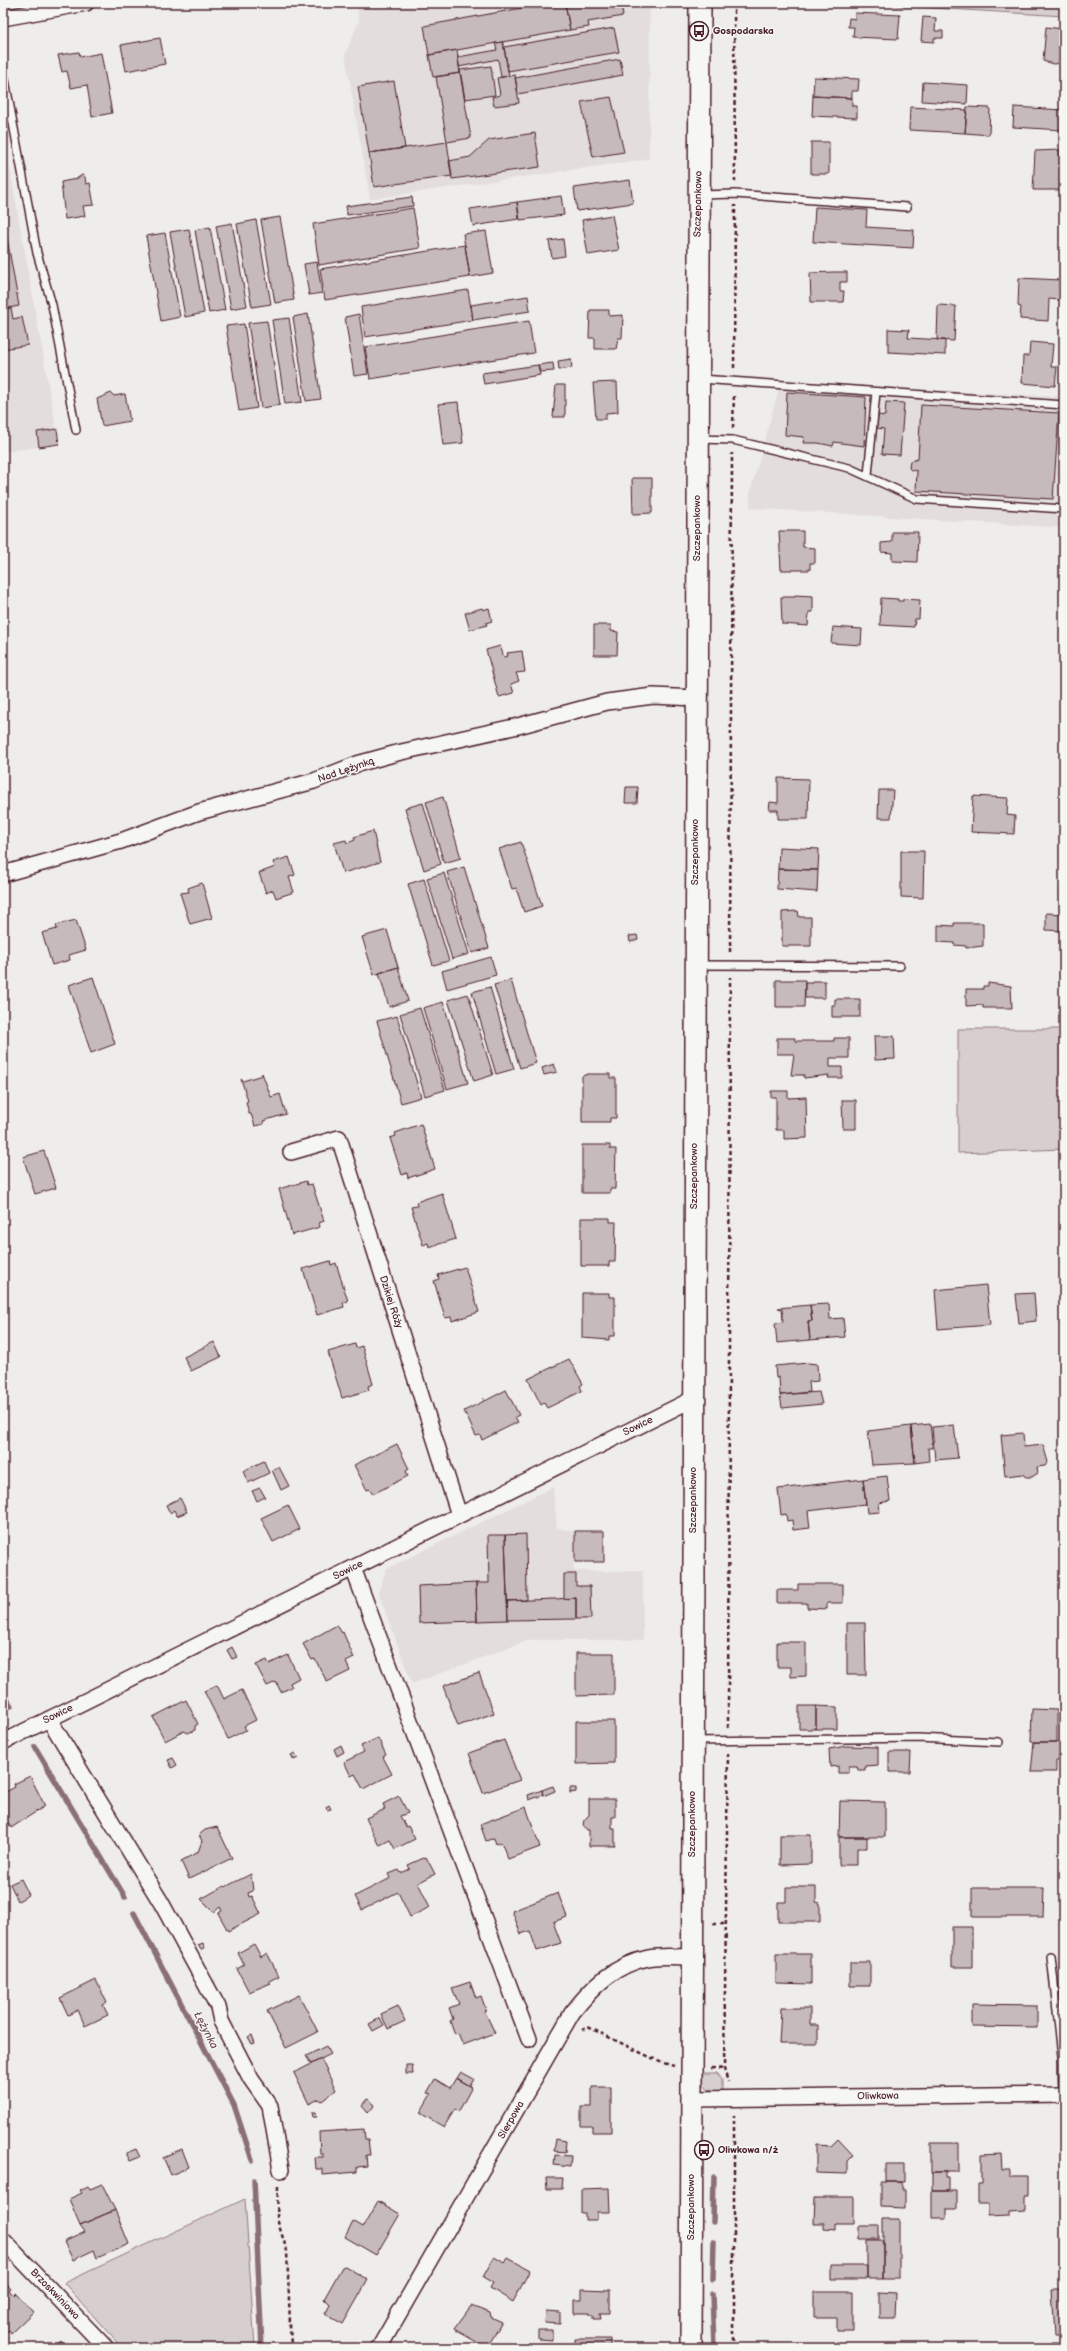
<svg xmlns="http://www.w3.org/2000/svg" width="1067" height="2351" viewBox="0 0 1067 2351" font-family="'Balsamiq Sans',sans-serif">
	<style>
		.built { fill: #e3dedc }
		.green { fill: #d7cfce; stroke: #90777c }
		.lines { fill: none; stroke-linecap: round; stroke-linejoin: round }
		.stream { stroke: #8a6f74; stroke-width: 5.5 }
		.building { fill: #c6babb; stroke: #4a1f2b }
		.lane-casing { stroke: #4a1f2b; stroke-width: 10 }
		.street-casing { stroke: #4a1f2b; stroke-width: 18 }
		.secondary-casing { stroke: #4a1f2b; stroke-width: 24 }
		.path { stroke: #4a1f2b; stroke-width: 2.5; stroke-dasharray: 4 3; stroke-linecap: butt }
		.lane { stroke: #f6f6f2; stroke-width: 7 }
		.street { stroke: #f6f6f2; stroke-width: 15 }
		.secondary { stroke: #f6f6f2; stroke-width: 21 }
		.labels { text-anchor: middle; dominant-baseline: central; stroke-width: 3; stroke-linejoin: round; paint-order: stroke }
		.poi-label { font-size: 10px; font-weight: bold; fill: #4a1f2b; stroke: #f6f6f2; text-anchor: start }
		.street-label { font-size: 10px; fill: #4a1f2b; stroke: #f6f6f2 }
		.water-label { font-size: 11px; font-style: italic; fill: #6f4e56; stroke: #f6f6f2 }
	</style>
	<rect width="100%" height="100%" fill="#efedea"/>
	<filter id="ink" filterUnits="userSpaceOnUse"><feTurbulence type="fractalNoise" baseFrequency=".025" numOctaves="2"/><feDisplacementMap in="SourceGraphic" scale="8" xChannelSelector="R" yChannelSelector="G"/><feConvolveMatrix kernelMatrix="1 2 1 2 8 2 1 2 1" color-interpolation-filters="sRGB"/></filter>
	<g filter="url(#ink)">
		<path class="built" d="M356,3H650L649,159L370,199L345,55L359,21Z
			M3,129L59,444L3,452Z
			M781,381L1064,397V528L750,508V493Z
			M553,1487L557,1528L575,1531L574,1571H643V1640H530L412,1684L378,1592L386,1569Z"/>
		<path class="green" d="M848,3H1064V16Z
			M958,1029H1064V1149L958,1153Z
			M701,2073H717L722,2079V2091C709,2091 702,2088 701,2073Z
			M245,2199L255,2348H122L64,2283Z"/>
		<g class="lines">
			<path class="stream" d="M3,1692L11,1706
				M35,1747L125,1897
				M134,1913L234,2105L252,2160
				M254,2180L262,2348
				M713,2222L714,2177
				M713,2279L714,2242
				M712,2294L714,2347"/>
		</g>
		<path class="building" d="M549,3H565L570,30L429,55L424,26Z
			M565,3H621L623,16L588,22L589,27L570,30Z
			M855,13L900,15L898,39L853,37L854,27H848L849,18L855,19Z
			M923,17L936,18L935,31H943V38H934V42L921,41Z
			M1046,27L1064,29V63L1053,64L1043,61Z
			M614,28L619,52L508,71L504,47Z
			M160,38L165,64L126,71L121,45Z
			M503,42L509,76L501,77L498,59L459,67L458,57L497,50L495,43Z
			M457,50L460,73L433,77L429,55Z
			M79,52L80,57L101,53L112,113L92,117L87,85L71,88L67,71L62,72L58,55Z
			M620,59L623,75L518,94L515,78Z
			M491,66L495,95L465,99L460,70Z
			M460,73L471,138L447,142L436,77Z
			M515,75L519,103L494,106L492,97L500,95L497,78Z
			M814,77L859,79L858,91H852V98L813,96Z
			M394,81L405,148L369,153L358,87Z
			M923,82L968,85L967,104L922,101Z
			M813,96L852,98V106H857V118L812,116Z
			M611,97L624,152L593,157L581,102Z
			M910,107L967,110L965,133L909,130Z
			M967,107L990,108L989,135L965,133Z
			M1014,107L1063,110L1062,130L1013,127Z
			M535,133L540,167L452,179L449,161L470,157L489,140Z
			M447,142L452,176L374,187L369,153Z
			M811,142H829V174H811Z
			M1060,150L1061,190H1033L1035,151Z
			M82,175L85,177L86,184L90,183L94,205L83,206L85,216L65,219L61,182L76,179Z
			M630,180L633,203L577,211L574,188Z
			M561,196L564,215L520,220L517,202Z
			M412,197L413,206L347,215L346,206Z
			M517,202L519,219L473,226L470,209Z
			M815,207L867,210L866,227L914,230L913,248L813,242Z
			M413,208L420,248L319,265L313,224Z
			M3,215L19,306L3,309Z
			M612,215L619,250L588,255L582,220Z
			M280,217L294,300L275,303L261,220Z
			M256,220L271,304L252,307L237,224Z
			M232,223L247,306L231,309L216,226Z
			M210,227L225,310L209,313L195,230Z
			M189,229L204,313L185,317L170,232Z
			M486,231L493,273L470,277L463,234Z
			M165,233L180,317L161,321L146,236Z
			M563,239L565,256L552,258L549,241Z
			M465,245L470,277L325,300L320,269Z
			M317,262L322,293L309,295L304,264Z
			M833,272H847V282H840V291H844L843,302H811L810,273Z
			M1019,278L1062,280L1060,300L1049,299L1048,321L1020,319L1021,307L1018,306Z
			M468,290L473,320L365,337L361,307Z
			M528,296L530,311L473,320L471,305Z
			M938,305L956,306L954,341L937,340Z
			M11,308L13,319L22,317L28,345L3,349V309Z
			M590,310H609V316L623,315L622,338H618L616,349H595V338H589Z
			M308,314L321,399L306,401L293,317Z
			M359,314L368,374L354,376L345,317Z
			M289,318L302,402L285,404L272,320Z
			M267,321L280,405L261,408L248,323Z
			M529,321L534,353L370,379L365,347Z
			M244,324L257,408L239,411L226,326Z
			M888,329L909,330L908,338L945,340V355L888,352Z
			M1030,342L1053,344L1051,367H1057L1055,386L1022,383L1023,356H1029Z
			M571,359L572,368L559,370L558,361Z
			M553,363L554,371L540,372L538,365Z
			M538,365L540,375L484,384L482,373Z
			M617,382L618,412L606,413V419H596L593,383Z
			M556,385H565V417H553Z
			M787,392L866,397L864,446L834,442L833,446L818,443H803L804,437L785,435Z
			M111,393L114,396L125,394L130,421L102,426L97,399Z
			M458,402L463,443L443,445L438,404Z
			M886,402L904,403L900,455L882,454L884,429L877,428L878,415L885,416Z
			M921,405L1059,413L1053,499L916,491L917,471L911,470L909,468L910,461L918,459Z
			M57,429L59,444L39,447L37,432Z
			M632,478H652V513L633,514Z
			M779,531H803V547L815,548V563H810V570H781Z
			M892,532H918L917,562L892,561V553L881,552V543L892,542Z
			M795,595L813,596V612H809L808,626L782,624L781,597H795Z
			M881,598L898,599V601H903V599L920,600L919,619H915L914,627L880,625Z
			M482,608L483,610L489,608L492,621L486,623L487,625L470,630L465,613Z
			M594,625H611V631L618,632L617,655H594Z
			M833,627L862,629L861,645L831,643Z
			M500,646L504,657L508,656L507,653L522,651L525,672L516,673L519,681L511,684L514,693L499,697L486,650Z
			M778,778L809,779L808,819H778V810H769L770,802L778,803Z
			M626,787H638L637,803H625Z
			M879,790H893L891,818H878Z
			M973,796L1008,798L1007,815L1015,816L1014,834L971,832Z
			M443,797L461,858L444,863L426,802Z
			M423,803L441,864L424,870L405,808Z
			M373,831L380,862L343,873L334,843L346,840L347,843L355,840L354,837Z
			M521,842L542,906L524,912L516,888L512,889L499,849Z
			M779,847L819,849L818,870L778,869Z
			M901,851H924L923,898L901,897Z
			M289,857L295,875L289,877L294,892L276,898L273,890L266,893L259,873L275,867L273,862Z
			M464,867L489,948L472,953L447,872Z
			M778,869L818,870L817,892L777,889Z
			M444,873L469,954L452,959L427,878Z
			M424,879L449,961L433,965L408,884Z
			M202,883L212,918L190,924L180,893L189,892L188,888Z
			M798,911L799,917H811V946H782V912Z
			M1046,913L1064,914V931L1046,930Z
			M76,920L86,950L69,955L70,960L52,965L42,933L57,929L56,925Z
			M954,923H983V946L966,948V946L954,945V943L938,942V925L954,926Z
			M387,930L398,967L374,975L362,937Z
			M637,935L638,940L630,942L629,936Z
			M491,957L496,975L447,989L442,971Z
			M398,967L408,1001L389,1007L379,973Z
			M93,977L115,1044L91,1053L69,985Z
			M511,980L536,1063L520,1068L494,985Z
			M776,980H805L804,1007H776Z
			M812,981H825V998H805V983H812Z
			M988,983L1011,986L1012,1008H983V1005L966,1006V989H983V986H988Z
			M490,987L514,1069L496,1074L472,992Z
			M468,994L493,1075L474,1081L448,1000Z
			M835,999H860V1017H832V1005H835Z
			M443,1002L468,1083L447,1089L423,1008Z
			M420,1008L445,1090L425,1096L400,1014Z
			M397,1016L421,1097L401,1103L377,1021Z
			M874,1036H894L895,1059L875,1060Z
			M777,1038H795V1041H834V1038H849V1058H830V1067H842V1078H828L829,1075L804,1078V1075H791L794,1054H777Z
			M554,1064L557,1072L544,1075L542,1068Z
			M262,1073L271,1097L280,1094L286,1114L263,1121L264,1124L255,1126L251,1114H249L246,1102L248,1101L241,1079L243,1081L262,1075Z
			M588,1074H610V1078H616V1118H610V1122H582V1076Z
			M771,1091H788V1098L806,1097L807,1138L784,1139V1130H776V1097H771Z
			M842,1100H856V1129H843Z
			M421,1124L435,1169L408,1178L407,1173L402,1175L390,1138L396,1136L395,1133Z
			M582,1145H610V1149H616L615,1189H610V1193H582Z
			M44,1151L56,1188L35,1194L23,1157Z
			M306,1181L307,1185L312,1184L324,1221L319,1223L320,1227L292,1235L279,1189Z
			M442,1193L456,1239L429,1247L428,1243L423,1245L411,1207L417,1206L416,1202Z
			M581,1218H610V1222H616L615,1262H609V1266H581Z
			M330,1261L331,1265L336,1263L348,1301L343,1303L344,1307L317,1315L303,1269Z
			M465,1267L479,1312L452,1321L451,1317L445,1318L434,1281L439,1279L438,1275Z
			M986,1285L990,1325L938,1329L935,1290Z
			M582,1293H609V1297H615V1336H609V1340L582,1338Z
			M1034,1293L1036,1321L1019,1323L1016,1294Z
			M829,1304L830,1319L843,1318L845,1337L810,1340L808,1321H812L810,1305Z
			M810,1305L812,1321H808L810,1340L777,1343L775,1323L783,1322L782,1309L778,1308Z
			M214,1342L221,1357L191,1371L184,1357Z
			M355,1344L356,1348L362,1346L373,1384L368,1386L369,1390L342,1398L328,1352Z
			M569,1359L583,1384L580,1386L582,1391L547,1408L544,1403L541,1405L528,1379Z
			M808,1363L817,1364L818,1381L809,1382L810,1392L780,1395L779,1377L776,1378L775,1366Z
			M506,1390L519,1415L515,1417L518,1422L482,1440L480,1435L476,1436L464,1411L484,1401L483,1398L485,1401Z
			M819,1392L822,1404L782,1408L780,1395Z
			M930,1424L933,1448H928L929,1461L915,1463L911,1426Z
			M954,1425L958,1458L935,1460L932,1427Z
			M911,1426L915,1463L872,1465L868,1431Z
			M1023,1433L1024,1447L1043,1445L1048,1462L1045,1466L1037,1467L1038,1473L1032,1477H1026L1024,1474L1005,1476L1001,1435Z
			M397,1444L409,1469L406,1471L408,1476L373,1494L370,1489L367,1490L354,1465Z
			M264,1461L269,1473L248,1483L243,1471Z
			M279,1467L289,1486L281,1490L272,1470Z
			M887,1476L890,1501L879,1503L880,1512L867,1513L863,1479Z
			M863,1479L866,1504L808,1511L810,1528L793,1530L792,1520L787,1521L786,1514L781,1515L778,1489Z
			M260,1488L265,1497L257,1501L252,1491Z
			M180,1498L187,1512L177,1516L174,1510L170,1513L166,1505Z
			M288,1505L300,1529L273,1542L261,1518Z
			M575,1531H604V1562H575Z
			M526,1534L527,1600L507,1601L505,1535Z
			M488,1535H505L508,1620L477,1621L476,1583H489Z
			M564,1574H576V1586H590L591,1619H576V1598L564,1599Z
			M476,1583L477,1621L419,1623L418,1586Z
			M798,1584H843V1603H827V1609L807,1608V1603H777V1590H798Z
			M576,1598V1619L508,1620L507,1601Z
			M847,1623H865L866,1675H847Z
			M337,1625L342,1633L343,1632L354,1658L346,1662L350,1671L327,1682L315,1659L312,1660L303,1644Z
			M777,1642H806V1676L791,1677V1667H777Z
			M232,1647L237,1657L232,1659L227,1650Z
			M576,1653H614V1695L576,1696Z
			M288,1655L299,1678L290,1683L292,1687L281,1692L276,1682L267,1686L256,1665L267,1660L269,1664Z
			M479,1673L494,1713L458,1726L443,1686Z
			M217,1685L224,1699L242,1690L256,1720L244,1726L246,1730L228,1739L204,1691Z
			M186,1700L198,1724L195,1726V1730L188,1733L184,1731L165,1741L153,1717Z
			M799,1706H816V1729H799Z
			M816,1706L837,1707V1729H816Z
			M1032,1709L1057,1710V1742H1031Z
			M576,1721H614V1763L576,1764Z
			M378,1738L386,1755L383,1757L392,1774L363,1789L355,1774L351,1776L344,1762L364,1752L361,1746Z
			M504,1740L520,1780L483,1793L469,1753Z
			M1034,1742H1064V1760H1056V1772H1031Z
			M341,1745L344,1752L337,1756L334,1749Z
			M846,1746L878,1747V1765L865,1766V1770H858L857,1766H849V1773H838V1766L830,1767L829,1749Z
			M889,1752H911L910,1772H889Z
			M295,1753L298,1758L294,1760L291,1755Z
			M173,1758L177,1765L172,1768L168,1760Z
			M30,1776L45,1806L11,1828L3,1813V1799L6,1797L4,1793L15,1787L14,1784Z
			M553,1786L555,1791L543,1796L542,1790Z
			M570,1788H576V1792L570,1793Z
			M542,1790L543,1795L529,1800L528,1795Z
			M399,1796L408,1813L400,1816L406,1827L408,1826L415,1839L395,1849L390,1840L380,1845L377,1842L366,1818L385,1809L383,1804Z
			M589,1799H615V1817H612V1828H615V1846H589V1830H587L583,1825L584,1820L589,1815Z
			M840,1801L885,1802V1837H839Z
			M329,1805L331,1809L327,1810L326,1807Z
			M526,1807L540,1847L508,1859L501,1842L496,1844L494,1838L486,1841L480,1824Z
			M217,1827L232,1858L189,1879L181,1861L198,1852L202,1841L199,1835L205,1830Z
			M780,1835H811V1864L780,1865Z
			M839,1837H867V1848H857V1865H839Z
			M426,1857L435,1874L418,1883L430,1907L410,1917L398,1892L362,1910L355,1896L391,1878L389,1874L399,1870L401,1873L410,1869L408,1865Z
			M251,1874L253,1891L248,1893L249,1897L252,1896L261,1914L228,1931L218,1913L222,1911L220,1907L214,1912L201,1899L224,1886L225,1887Z
			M21,1879L29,1895L18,1901L10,1884Z
			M786,1887H816V1902L820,1903V1922H778V1902H786Z
			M972,1888H1044L1043,1917H972Z
			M558,1893L567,1917L553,1922L561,1943L537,1951L530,1931L521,1934L512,1911Z
			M952,1927H972V1967H952Z
			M203,1943L205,1948L201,1950L198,1945Z
			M254,1944L261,1957L267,1953L279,1976L269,1981L271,1983L249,1992L237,1969L244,1965L238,1953Z
			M776,1954H811V1984L776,1983Z
			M850,1962H870V1986H850Z
			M96,1980L107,2003L103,2005L108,2015L85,2026L78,2010L68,2015L60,1998Z
			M470,1982L476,1998L481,1996L486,2010H484L495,2033L463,2045L458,2033L455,2034L450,2021L453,2019L449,2008L459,2004L452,1988Z
			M299,1995L318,2032L286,2048L267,2011Z
			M972,2004L1037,2005V2028L972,2027Z
			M398,2006L405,2021L388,2029L381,2014Z
			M781,2008H810V2025H818V2044H779Z
			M380,2018L384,2025L373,2031L369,2024Z
			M252,2035L255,2043L252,2044L248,2037Z
			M326,2046L331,2054L311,2064L306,2056Z
			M321,2059L336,2090L322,2101L319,2099L309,2104L294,2073Z
			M406,2065H412L413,2074H406Z
			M461,2072L474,2079L470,2086L457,2078Z
			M456,2078L472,2087L460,2109L458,2111L455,2109L444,2127L420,2113L431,2094L427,2093L435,2079L450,2088Z
			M592,2087H611V2132H592V2126H581V2107H592Z
			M368,2099L375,2105L368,2113L362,2106Z
			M312,2112H316L317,2117H313Z
			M364,2129L365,2140H368L370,2155H366L367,2166L357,2167V2172L322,2175V2169H316L315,2157H323V2154H320L319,2132Z
			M556,2139L566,2141L565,2152L554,2151Z
			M838,2139L853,2155L847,2161V2174L816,2173V2145L831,2146Z
			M931,2143H958V2172H931Z
			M136,2149L140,2157L130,2161L126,2153Z
			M182,2149L189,2167L171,2175L163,2157Z
			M1001,2154L1002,2169H1010V2177H1030V2197H1026V2209L1009,2210V2215L989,2216V2203H978V2184H982V2155Z
			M555,2155L571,2156L570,2167L554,2165Z
			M886,2164H904V2182H886Z
			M932,2172H946V2179H949V2191H932Z
			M546,2178H563L562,2189H547Z
			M881,2182H901V2189H905V2208L881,2207Z
			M102,2184L115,2210L80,2225L69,2199L82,2193L80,2190L88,2186L90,2189Z
			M609,2188L610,2212H597V2220H585V2213H581V2189Z
			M932,2191H957V2208H947V2218H932Z
			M815,2197H854V2223H835V2230L824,2229V2223H814Z
			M378,2201L400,2214L376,2255L345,2237L353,2221L363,2227Z
			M115,2210L129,2244L97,2258L94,2250L73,2260L64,2242L85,2232L80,2225Z
			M883,2219H899V2279H883Z
			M858,2226H879V2239H858Z
			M867,2240H883V2279H867Z
			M494,2257L505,2263L508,2258L530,2270L513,2302L490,2288L493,2283L483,2277Z
			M345,2266L368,2280L343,2324L325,2314L330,2305L324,2299L342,2267Z
			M831,2266H867V2279H831Z
			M3,2280L11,2289L9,2291L14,2295L15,2293L33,2312L11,2333L9,2330L4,2334L7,2338L3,2342Z
			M582,2289L610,2290V2313H600L601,2319H594V2315H590V2313H574V2300H582Z
			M1052,2290H1064V2334H1055Z
			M814,2292H853V2331H837V2318H814Z
			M879,2292L896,2293L895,2318H879Z
			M471,2306L490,2313L491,2317L502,2322L487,2348L454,2329Z
			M546,2311L560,2312V2324L545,2323Z
			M538,2330H552V2340L538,2339Z
			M575,2339H610V2348H575Z
			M60,2341L66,2348H52Z
			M1052,2342H1064V2348H1052Z"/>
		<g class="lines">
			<defs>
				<path id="lane" d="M3,69L37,253L52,305L76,430
					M700,195L735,194L907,207
					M701,379L1064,405
					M699,439L733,440L849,468L917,499L1064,509
					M868,475L876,392
					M698,965L900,966
					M695,1741L918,1738L999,1742
					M1051,1956L1062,2056L1063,2094"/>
				<path id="street" d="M3,18L86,3
					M3,874L121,841L199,812L314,781L357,764L397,753L518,726L607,702L653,696L696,698
					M291,1152L339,1138L459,1515
					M353,1568L529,2039
					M49,1719L162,1904L218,2007L221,2021L251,2079L270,2106L281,2170
					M3,1742L693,1399
					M692,2099L1064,2094
					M3,2240L106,2348
					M379,2348L572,2013C592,1987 614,1965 648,1958C662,1955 678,1957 692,1957"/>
				<path id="secondary" d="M691,2348L700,3"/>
			</defs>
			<use href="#lane" class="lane-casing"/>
			<use href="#street" class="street-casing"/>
			<use href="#secondary" class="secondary-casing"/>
			<path class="path" d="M734,3L735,182
				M734,368L735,205
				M733,428L734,393
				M730,952L732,453
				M728,1728L730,977
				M728,1753L724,2069L728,2082
				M713,1924H724
				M582,2030L588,2027L660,2062L674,2066
				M711,2068L724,2069
				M278,2186L277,2219L287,2251L291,2348
				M734,2348V2115"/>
			<use href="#lane" class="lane"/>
			<use href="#street" class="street"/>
			<use href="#secondary" class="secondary"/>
		</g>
	</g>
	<defs>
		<symbol id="bus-ring" viewBox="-11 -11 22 22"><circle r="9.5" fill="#f6f6f2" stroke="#4a1f2b" stroke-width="1.5"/><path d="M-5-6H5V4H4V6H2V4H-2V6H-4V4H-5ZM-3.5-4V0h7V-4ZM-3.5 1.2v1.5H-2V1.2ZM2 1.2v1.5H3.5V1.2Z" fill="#4a1f2b"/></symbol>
	</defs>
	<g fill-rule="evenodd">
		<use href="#bus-ring" x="688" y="20" width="22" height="22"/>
		<use href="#bus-ring" x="693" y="2139" width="22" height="22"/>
	</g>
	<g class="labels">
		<g class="poi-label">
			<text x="713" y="31">Gospodarska</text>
			<text x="718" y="2150">Oliwkowa n/ż</text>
		</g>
		<g class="street-label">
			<text transform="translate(698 204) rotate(-89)">Szczepankowo</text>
			<text transform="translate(697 528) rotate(-90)">Szczepankowo</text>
			<text transform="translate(346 770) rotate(-19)">Nad Łężynką</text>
			<text transform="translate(695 852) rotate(-90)">Szczepankowo</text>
			<text transform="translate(694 1176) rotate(-90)">Szczepankowo</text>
			<text transform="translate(391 1302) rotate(72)">Dzikiej Róży</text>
			<text transform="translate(638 1426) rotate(-26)">Sowice</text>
			<text transform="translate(693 1500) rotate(-90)">Szczepankowo</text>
			<text transform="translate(348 1570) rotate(-26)">Sowice</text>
			<text transform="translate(58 1714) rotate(-26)">Sowice</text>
			<text transform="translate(692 1824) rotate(-90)">Szczepankowo</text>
			<text transform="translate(878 2096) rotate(-1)">Oliwkowa</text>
			<text transform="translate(511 2120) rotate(-60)">Sierpowa</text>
			<text transform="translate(691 2207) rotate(-90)">Szczepankowo</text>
			<text transform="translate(55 2294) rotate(46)">Brzoskwiniowa</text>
		</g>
		<g class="water-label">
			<text transform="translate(206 2030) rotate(63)">Łężynka</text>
		</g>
	</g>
	<rect width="1067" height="2351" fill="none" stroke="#f6f6f2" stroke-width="16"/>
	<rect x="8" y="8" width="1051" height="2335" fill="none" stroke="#4a1f2b" stroke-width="1.5" filter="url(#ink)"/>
</svg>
